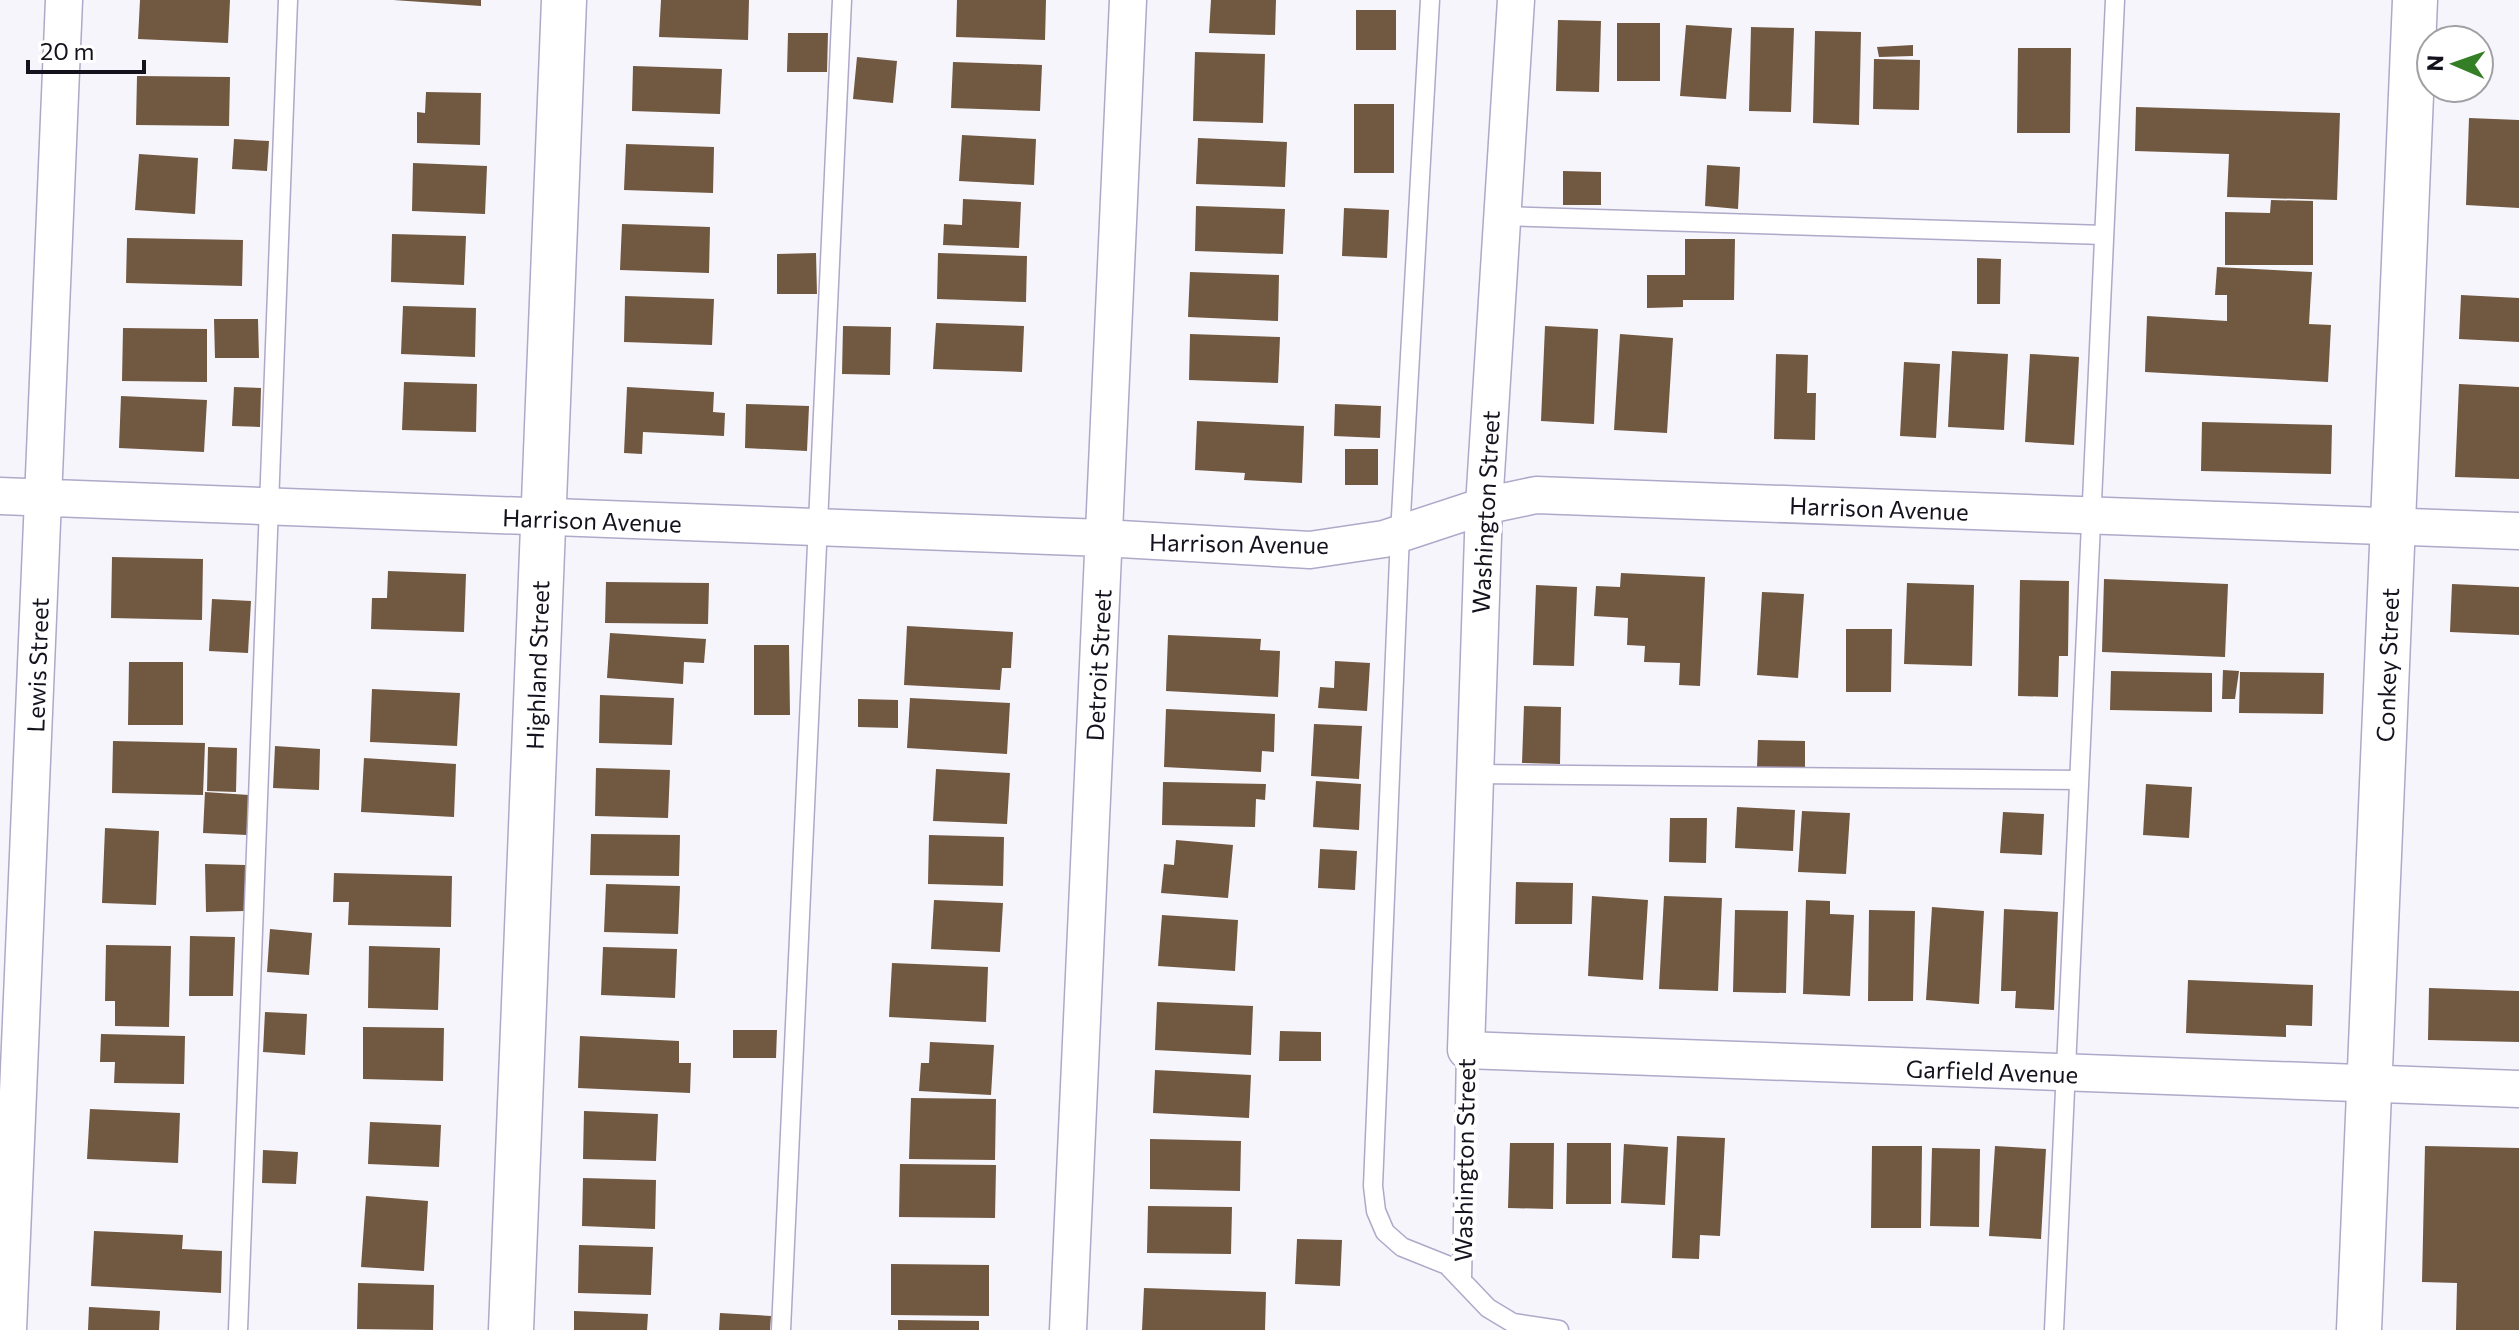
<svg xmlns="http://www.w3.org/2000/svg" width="2519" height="1330" viewBox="0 0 2519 1330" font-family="Commissioner,sans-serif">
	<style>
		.building { fill: #715841 }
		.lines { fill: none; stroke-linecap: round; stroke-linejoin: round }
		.service-casing { stroke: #b0a8c9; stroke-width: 21 }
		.minor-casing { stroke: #b0a8c9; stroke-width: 39 }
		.tertiary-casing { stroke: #b0a8c9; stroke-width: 47 }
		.service { stroke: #fff; stroke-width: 18 }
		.minor { stroke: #fff; stroke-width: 36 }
		.tertiary { stroke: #fff; stroke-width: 44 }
		.labels { text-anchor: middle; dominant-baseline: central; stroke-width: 8; stroke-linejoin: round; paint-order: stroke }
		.street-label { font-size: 24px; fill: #15121e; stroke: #fff }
	</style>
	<rect width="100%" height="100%" fill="#f6f5fc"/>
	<path class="building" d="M140,0H230L228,43L138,39Z
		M393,0H481V6Z
		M661,0H749L748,40L659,37Z
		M957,0H1046L1045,40L956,37Z
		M1211,0H1276L1275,35L1209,33Z
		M1356,10H1396V50H1356Z
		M1558,20L1601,21L1599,92L1556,91Z
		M1617,23H1660V81H1617Z
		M1686,25L1732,28L1726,99L1680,96Z
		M1751,27L1794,28L1791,112L1749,111Z
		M1815,31L1861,32L1859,125L1813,123Z
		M788,33H828L827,72H787Z
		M1913,45V56L1879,57L1877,47Z
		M2018,48H2071L2070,133H2017Z
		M1195,52L1265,54L1263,123L1193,121Z
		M857,57L897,61L893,103L853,99Z
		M1874,59L1920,60L1919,110L1873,109Z
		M953,62L1042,65L1040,111L951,108Z
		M633,66L722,69L720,114L632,111Z
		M137,76L230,77L229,126L136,125Z
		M426,92L481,93L480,145L417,143V112L425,113Z
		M1354,104H1394V173H1354Z
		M2136,107L2340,113L2337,200L2227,197L2229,154L2135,151Z
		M2469,118L2519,120V208L2466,205Z
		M962,135L1036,139L1034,185L959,181Z
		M1198,138L1287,142L1285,187L1196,184Z
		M234,139L269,141L267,171L232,169Z
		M626,144L714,147L713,193L624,190Z
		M139,154L198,158L195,214L135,210Z
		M413,163L487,166L485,214L412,211Z
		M1707,165L1740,167L1738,209L1705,206Z
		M1563,171L1601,172V205H1563Z
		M963,199L1021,202L1019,248L943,245L944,224L962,225Z
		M2271,200L2313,201V265H2225V212L2270,213Z
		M1196,206L1285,209L1283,254L1195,251Z
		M1344,208L1389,210L1387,258L1342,256Z
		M622,224L710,227L709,273L620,270Z
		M392,234L466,236L464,285L391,282Z
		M127,238L243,240L242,286L126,283Z
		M1685,239H1735L1734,300H1683V307L1647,308V275H1685Z
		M816,253L817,294H777V254Z
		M938,253L1027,256L1026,302L937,299Z
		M1977,258L2001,259L2000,304H1977Z
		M2217,267L2312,272L2309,324L2331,325L2328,382L2145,372L2147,316L2227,321V295H2215Z
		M1190,272L1279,275L1278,321L1188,317Z
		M2461,295L2519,298V342L2459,339Z
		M625,296L714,299L712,345L624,342Z
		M403,306L476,308L475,357L401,354Z
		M214,319H258L259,358H215Z
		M936,323L1024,326L1022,372L933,369Z
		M843,326L891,327L890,375L842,374Z
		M1545,326L1598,329L1594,424L1541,421Z
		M123,328L207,329V382L122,381Z
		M1190,334L1280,337L1278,383L1189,380Z
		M1620,334L1673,338L1667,433L1614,430Z
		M1952,351L2008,354L2004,430L1948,427Z
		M1776,354L1808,355L1807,393H1816L1815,440L1774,439Z
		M2030,354L2079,357L2074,445L2025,442Z
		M1904,362L1940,364L1936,438L1900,436Z
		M404,382L477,384L476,432L402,430Z
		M2459,384L2519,387V479L2455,477Z
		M234,387L261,388L260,427L232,426Z
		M627,387L714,392L713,412L725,413L724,436L643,432L642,454L624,453Z
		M121,396L207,400L204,452L119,448Z
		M746,404L809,406L807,451L745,448Z
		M1335,404L1381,406L1380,438L1334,436Z
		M1197,421L1304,426L1302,483L1244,480L1245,473L1195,470Z
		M2202,422L2332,425L2331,474L2201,471Z
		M1345,449H1378V485H1345Z
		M112,557L203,559L202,620L111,618Z
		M388,571L466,574L464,632L371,629L372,598H387Z
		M1621,573L1705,577L1700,686L1679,685L1680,663L1644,662L1645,646L1627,645L1628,618L1594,616L1596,586L1620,587Z
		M2104,579L2228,584L2225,657L2102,652Z
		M2020,580L2069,581L2068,656H2059L2058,697L2018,696Z
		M606,582L709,583L708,624L605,623Z
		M1907,583L1974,585L1972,666L1904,664Z
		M2452,584L2519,587V635L2450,632Z
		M1536,585L1577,587L1574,666L1533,665Z
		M1762,592L1804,594L1798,678L1757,675Z
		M212,599L251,601L248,653L209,651Z
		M907,626L1013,632L1011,668H1002L1000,690L904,685Z
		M1846,629H1892L1891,692H1846Z
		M610,633L706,639L704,663L684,662L683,684L607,678Z
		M1168,635L1261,639L1260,650L1280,651L1278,697L1166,691Z
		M754,645H789L790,715H754Z
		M1335,661L1370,663L1367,711L1318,708L1320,687L1334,688Z
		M129,662H183V725H128Z
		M2223,670L2239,671L2235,699H2222Z
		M2111,671L2212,673V712L2110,710Z
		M2240,672L2324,673L2323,714L2239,713Z
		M372,689L460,693L457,746L370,742Z
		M600,695L674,698L672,745L599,743Z
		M910,698L1010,703L1007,754L907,748Z
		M858,699L898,700V728L858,727Z
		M1524,706L1561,707L1560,764L1522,763Z
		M1166,709L1275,714L1274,752L1262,751L1261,772L1164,767Z
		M1314,724L1362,726L1359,779L1311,776Z
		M1758,740L1805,741V769L1757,768Z
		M113,741L205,743L203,795L112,793Z
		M275,746L320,749L319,790L273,788Z
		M208,747L237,748L236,792L207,791Z
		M364,758L456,764L454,817L361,812Z
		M596,768L670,770L668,818L595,816Z
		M936,769L1010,773L1007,824L933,821Z
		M1316,781L1361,784L1359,830L1313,827Z
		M1163,782L1266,784L1265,800L1256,799L1255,827L1162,825Z
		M2146,784L2192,787L2189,838L2143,835Z
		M205,792L249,795L247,835L203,833Z
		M1737,807L1795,810L1793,851L1735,848Z
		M1802,811L1850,813L1846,874L1798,872Z
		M2003,812L2044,814L2042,855L2000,853Z
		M1670,818H1707L1706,863L1669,862Z
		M105,828L159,831L156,905L102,903Z
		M591,834L680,835L679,876L590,875Z
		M929,835L1004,837L1003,886L928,884Z
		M1176,840L1233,845L1228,898L1161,893L1164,864L1174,865Z
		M1320,849L1357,851L1355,890L1318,888Z
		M205,864L245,865V911L206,912Z
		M334,873L452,876L451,927L348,925L349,902H333Z
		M1516,882L1573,883L1572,924H1515Z
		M606,884L680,886L678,934L604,932Z
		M1592,896L1648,900L1643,980L1588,976Z
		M1664,896L1722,898L1718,991L1659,989Z
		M934,900L1003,903L1000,952L931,949Z
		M1806,900L1830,901V914L1854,915L1850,996L1803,994Z
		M1932,907L1984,911L1979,1004L1926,1000Z
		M2004,909L2058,912L2054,1010L2015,1008L2016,991H2001Z
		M1735,910L1788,911L1786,993L1733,992Z
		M1869,910L1915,911L1913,1001H1868Z
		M1162,915L1238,920L1235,971L1158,966Z
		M270,929L312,933L309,975L267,972Z
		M190,936L235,937L233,996H189Z
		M106,945L171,946L169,1027L115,1026V1001H105Z
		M369,946L440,948L438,1010L368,1008Z
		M603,947L677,949L675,998L601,995Z
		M892,963L988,967L986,1022L889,1017Z
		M2188,980L2313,985L2312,1026L2286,1025V1037L2186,1033Z
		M2429,988L2519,991V1042L2428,1040Z
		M1157,1002L1253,1006L1251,1055L1155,1050Z
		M265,1012L307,1014L305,1055L263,1052Z
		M363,1027L444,1028L443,1081L363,1079Z
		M733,1030H777L776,1058H733Z
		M1280,1031L1321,1032V1061H1279Z
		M101,1034L185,1036L184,1084L114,1083L115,1062H100Z
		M580,1036L679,1041V1063H691L690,1093L578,1088Z
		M930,1042L994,1045L991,1095L919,1091L921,1063H929Z
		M1155,1070L1251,1075L1249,1118L1153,1113Z
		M911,1098L996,1099L995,1160L909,1159Z
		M90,1109L180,1113L178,1163L87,1159Z
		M584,1111L658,1114L656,1161L583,1159Z
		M370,1122L441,1125L439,1167L368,1164Z
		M1677,1136L1725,1138L1720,1236L1700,1235L1699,1259L1672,1258Z
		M1150,1139L1241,1141L1240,1191L1150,1189Z
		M1510,1143H1554L1553,1209L1508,1208Z
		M1567,1143H1611V1204H1566Z
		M1624,1144L1668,1147L1665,1205L1621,1203Z
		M1872,1146H1922L1921,1228H1871Z
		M1995,1146L2046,1149L2041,1239L1989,1236Z
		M2425,1146L2519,1148V1330H2456L2457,1283L2422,1282Z
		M1932,1148L1980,1149L1979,1227L1930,1226Z
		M263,1150L298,1152L296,1184L262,1183Z
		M900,1164L996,1165L995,1218L899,1217Z
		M583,1178L656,1180L655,1229L582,1226Z
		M366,1196L428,1201L424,1271L361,1267Z
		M1148,1206L1232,1207L1231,1254L1147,1253Z
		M94,1231L183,1235L182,1249L222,1251L221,1293L91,1286Z
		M1297,1239L1342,1240L1340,1286L1295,1284Z
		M579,1245L653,1247L651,1295L578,1293Z
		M891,1264L989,1265V1316L891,1315Z
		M358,1283L434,1285L433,1330L357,1329Z
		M1144,1288L1266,1292L1265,1330H1142Z
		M89,1307L160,1311L159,1330H88Z
		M574,1311L648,1314L647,1330H574Z
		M720,1313L771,1316L770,1330H719Z
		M898,1320L979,1321V1330H898Z"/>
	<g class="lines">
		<defs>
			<path id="service" d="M1430,0L1400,534L1373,1186L1376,1211L1385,1232L1402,1247L1447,1265L1488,1308L1513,1323L1559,1330
				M1502,216L2104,235
				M1475,774L2079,780
				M1462,1281L1466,1050
				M238,1330L288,0
				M781,1330L842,0
				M2054,1330L2115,0"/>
			<path id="minor" d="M1516,0L1484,506L1466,1050L2519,1089
				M0,496L1103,538L1310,550L1384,539L1484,506L1536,495L2519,531
				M8,1330L64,0
				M1068,1330L1128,0"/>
			<path id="tertiary" d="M511,1330L564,0
				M2359,1330L2415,0"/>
		</defs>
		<use href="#service" class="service-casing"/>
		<use href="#minor" class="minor-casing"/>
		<use href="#tertiary" class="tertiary-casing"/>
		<use href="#service" class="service"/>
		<use href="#minor" class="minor"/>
		<use href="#tertiary" class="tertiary"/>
	</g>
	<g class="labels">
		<g class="street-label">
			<text transform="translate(1879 508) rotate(2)">Harrison Avenue</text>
			<text transform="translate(1485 512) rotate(-87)">Washington Street</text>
			<text transform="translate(592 520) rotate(2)">Harrison Avenue</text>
			<text transform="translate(1239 543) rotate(1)">Harrison Avenue</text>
			<text transform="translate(37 665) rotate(-88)">Lewis Street</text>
			<text transform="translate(537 665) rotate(-88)">Highland Street</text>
			<text transform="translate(1098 665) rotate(-87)">Detroit Street</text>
			<text transform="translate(2387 665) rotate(-88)">Conkey Street</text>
			<text transform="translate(1992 1071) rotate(2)">Garfield Avenue</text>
			<text transform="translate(1464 1160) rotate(-89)">Washington Street</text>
		</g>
	</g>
	<g transform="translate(2455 64) rotate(272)"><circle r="38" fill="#ffffff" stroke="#a1a0a5" stroke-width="2"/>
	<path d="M0-6L14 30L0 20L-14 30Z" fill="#347e25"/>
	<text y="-12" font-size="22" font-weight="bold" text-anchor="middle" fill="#15121e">N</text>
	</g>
	<path d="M28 60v12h116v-12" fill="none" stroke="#15121e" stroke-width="4"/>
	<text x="40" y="60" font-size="24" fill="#15121e" stroke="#ffffff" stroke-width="6" paint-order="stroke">20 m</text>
</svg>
